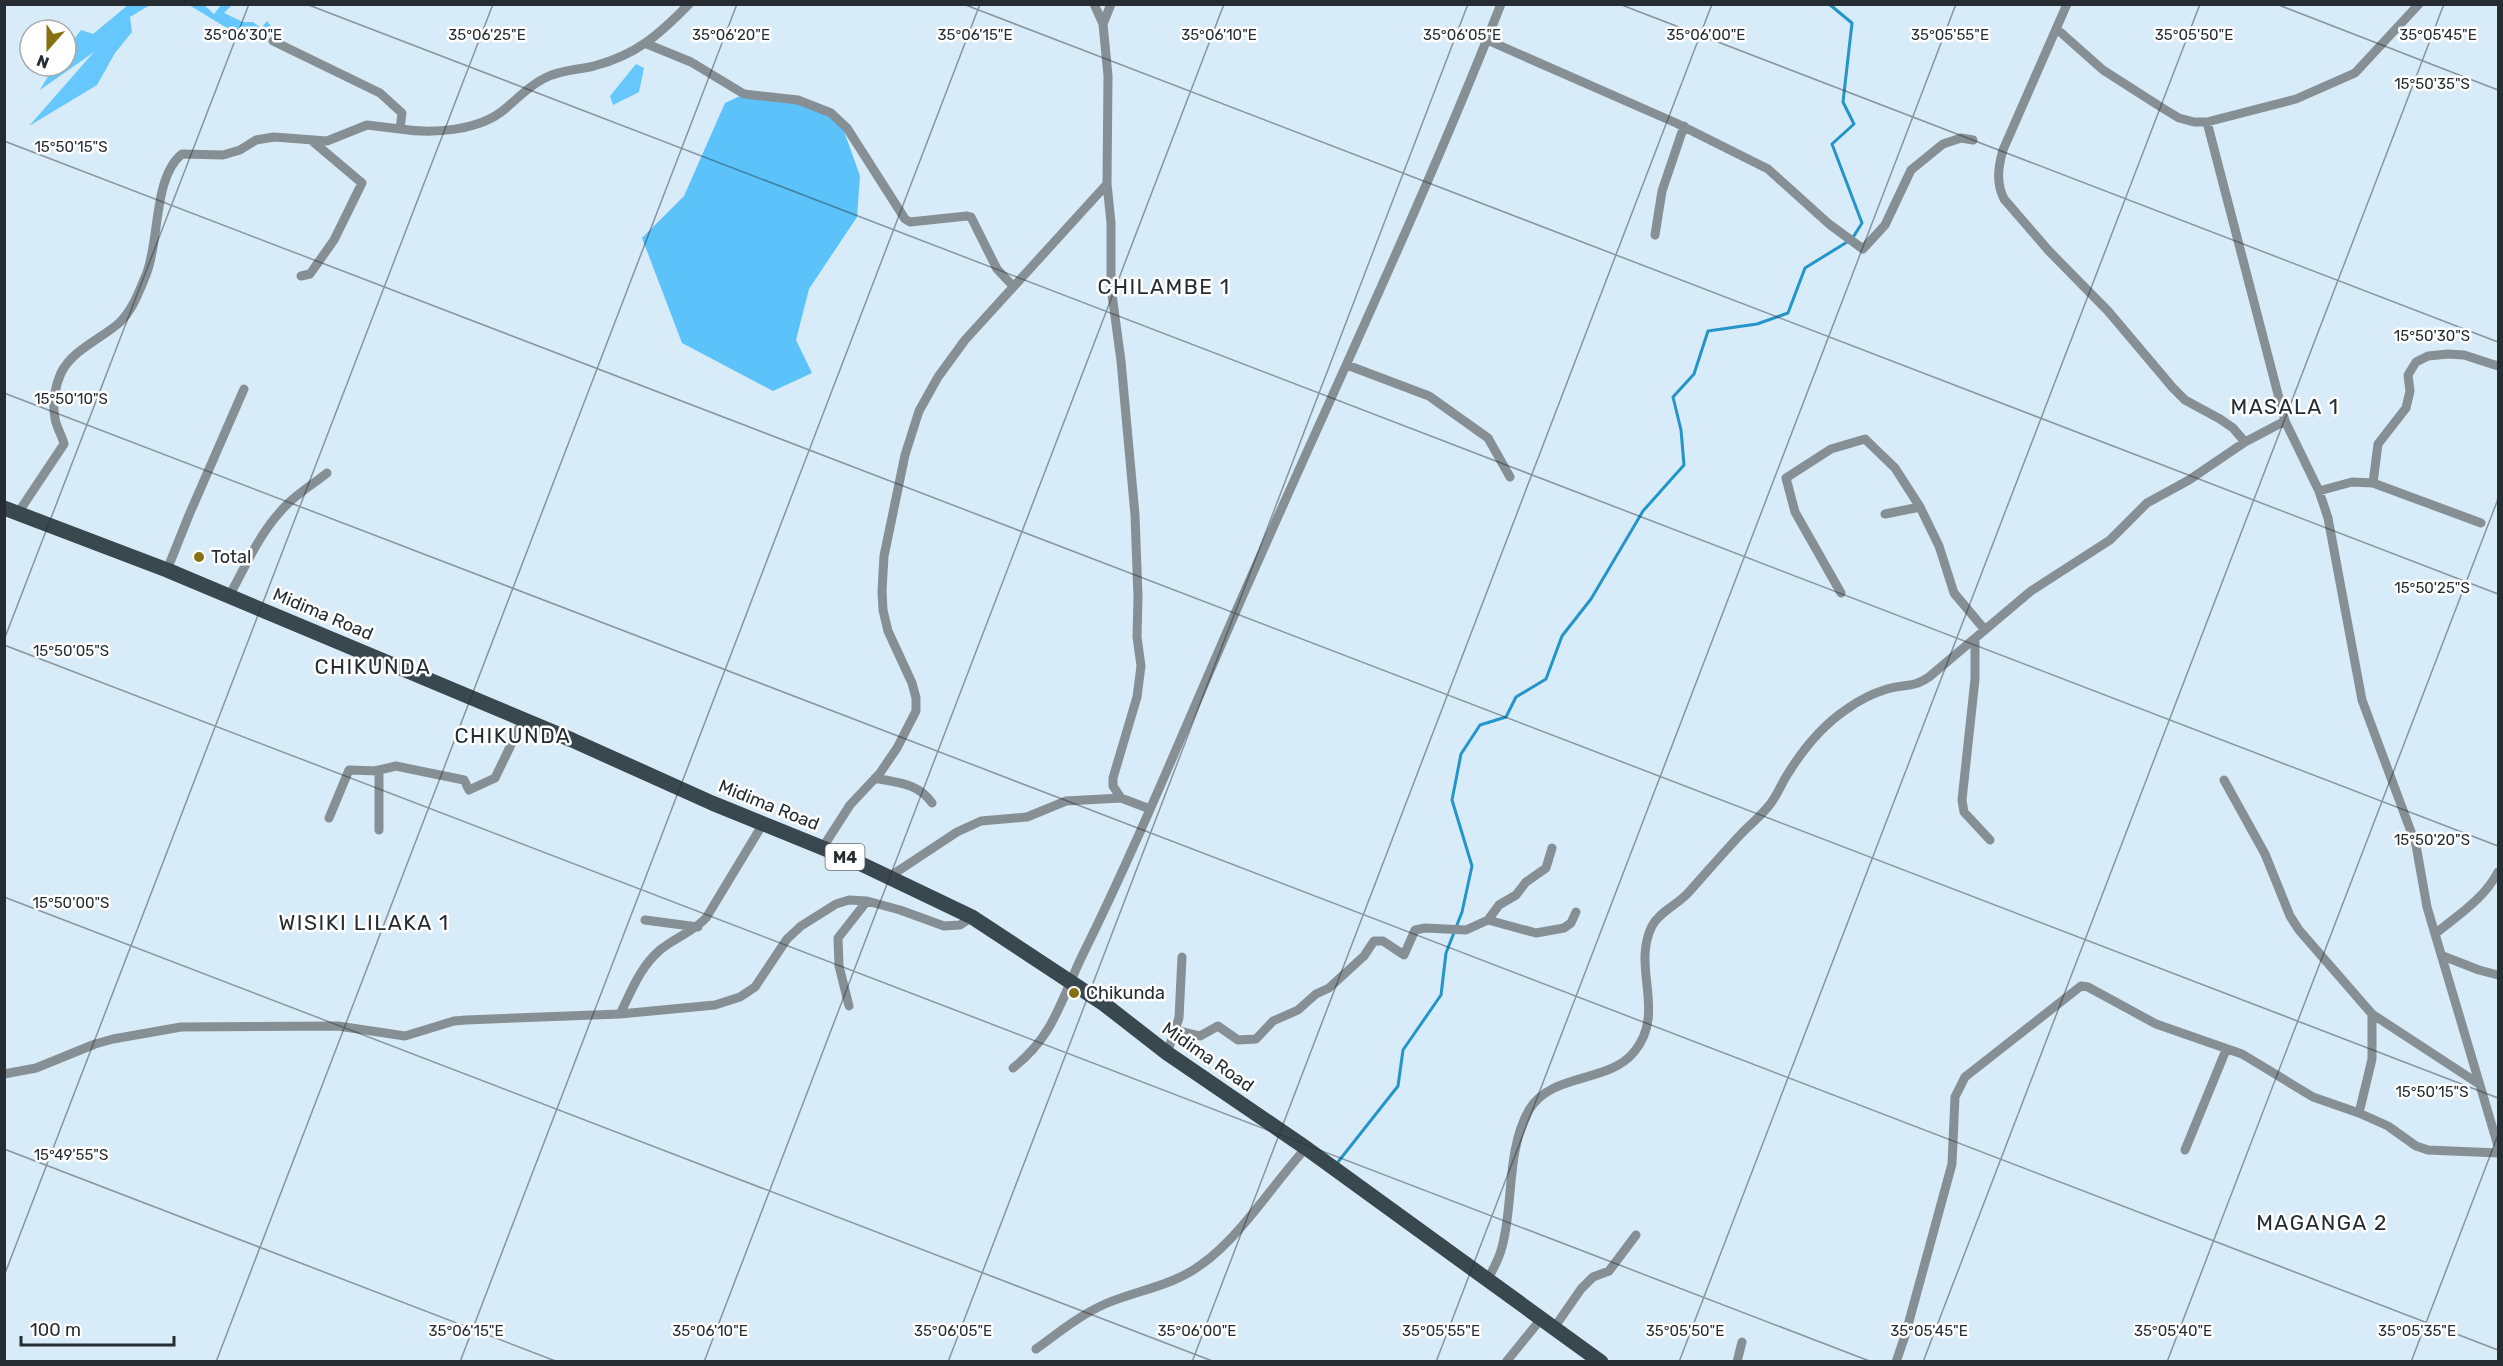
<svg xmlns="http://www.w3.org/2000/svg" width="2503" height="1366" viewBox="0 0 2503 1366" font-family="Rubik,sans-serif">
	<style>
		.green { fill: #66c7fc }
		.forest { fill: #5bc2fa }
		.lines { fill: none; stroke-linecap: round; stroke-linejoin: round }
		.stream { stroke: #2395cb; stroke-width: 3 }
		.minor { stroke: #868f94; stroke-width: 9 }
		.primary { stroke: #39474f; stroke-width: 15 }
		.ticks { fill: none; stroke: #252d32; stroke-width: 1.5; stroke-opacity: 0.45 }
		.poi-dot { fill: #857112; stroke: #fff; stroke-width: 2 }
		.labels { text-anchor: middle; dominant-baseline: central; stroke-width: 5; stroke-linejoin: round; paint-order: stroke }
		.shield { fill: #fff; stroke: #666c70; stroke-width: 1.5 }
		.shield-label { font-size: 16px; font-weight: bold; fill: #252d32 }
		.poi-label { font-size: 18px; fill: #252d32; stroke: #fff; text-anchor: start }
		.street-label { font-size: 18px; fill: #252d32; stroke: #fff }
		.quarter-label { font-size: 21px; letter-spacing: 1.5px; fill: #252d32; stroke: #fff }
		.ticks-label { font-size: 15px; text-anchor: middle; fill: #252d32; stroke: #fff; stroke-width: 5; stroke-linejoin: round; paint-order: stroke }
	</style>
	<rect width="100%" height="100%" fill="#d7ebf8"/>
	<path class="green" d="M128,5H150L130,17L132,32L115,53L97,85L29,126L94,52L40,90L54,66H66V50L81,30L93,34Z
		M189,5H204L214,14L221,5H232L224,13L243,22H253L261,28L267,21L271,26L260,40L227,28Z
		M636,64L644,68L639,92L613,105L610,96Z"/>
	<path class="forest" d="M740,96L800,102L840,120L860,176L857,217L809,289L796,340L812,373L773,391L682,343L642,238L684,196L725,103Z"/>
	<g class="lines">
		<path class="stream" d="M1338,1162L1398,1086L1403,1050L1441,995L1446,953L1462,912L1472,866L1452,800L1461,754L1480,725L1506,717L1516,697L1546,679L1562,636L1591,599L1643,511L1684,465L1681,430L1673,397L1694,374L1708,331L1757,324L1788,313L1805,268L1852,239L1862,223L1832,144L1854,124L1843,102L1852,23L1829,4"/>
		<path class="minor" d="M1094,4L1103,24L1108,76L1107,184L1111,223V287L1121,361L1135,515L1138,597L1137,637L1141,666L1137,697L1113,778V786L1121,798
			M2067,4L2003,150C1998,167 1996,183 2004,199L2049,251L2108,311L2173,388L2185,400L2220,419L2233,428L2245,442
			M1103,24L1111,4
			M2058,30L2103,70L2164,109L2179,118L2194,122H2207L2296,99L2355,73L2419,4
			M1487,40L1676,123L1768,169L1829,224L1863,249L1885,225L1911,170L1943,144L1961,138L1973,140
			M647,44L691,62L744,94L798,100L831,113L847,128L905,219L910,222L967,216L971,217L997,269L1013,286
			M2207,122L2285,421L2319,491L2328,518L2362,700L2416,845L2427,907L2498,1146
			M400,129C433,134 479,131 505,109C518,98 530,85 545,78C560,70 577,70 594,66C636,55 659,35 689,4
			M1655,235L1662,191L1684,126
			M301,276L310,274L334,240L362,183L311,140
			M1347,365L1429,396L1488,438L1510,477
			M2373,483L2378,444L2406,408L2410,391L2408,375L2416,362L2428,356L2448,354L2464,355L2498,366
			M2319,491L2352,482L2373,483L2481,523
			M18,513L64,444C62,435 56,427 55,418C52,404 55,386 61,373C72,350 101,339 119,323C133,310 139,291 146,275C160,241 153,177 182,154L223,155L240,150L256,140L274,137L327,141L367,125L400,129L402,113L380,93L273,41
			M1885,514L1920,507L1939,546L1954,593L1985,630
			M167,570L189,515L244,389
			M1841,593L1795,512L1786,478L1831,449L1865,439L1895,468L1920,507
			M229,596C245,568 258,536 280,512C293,496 311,486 327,473
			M1975,641V679L1962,800L1964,812L1990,840
			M375,771L396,766L464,780L469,790L495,778L523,720
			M875,778C898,783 918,783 932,803
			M2224,780L2265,854L2290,916L2299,930L2372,1014L2479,1084
			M329,818L349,770L379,771V830
			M823,847L850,805L880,773L897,748L916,711V698L912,683L888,631L883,610L882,591L884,556L905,455L919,411L938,377L965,340L1107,184
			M889,877L957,832L981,821L1027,817L1066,801L1121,798L1150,809
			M645,920L698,927
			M1488,920L1536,933L1564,928L1571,923L1576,912
			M2435,934C2458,915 2484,899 2498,872
			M2443,956L2479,970L2498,975
			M849,1006L839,966L838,938L867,901
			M620,1014C631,992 640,967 660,950C674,938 693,932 706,918L764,822
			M1176,1030L1200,1036L1218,1026L1238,1040L1256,1039L1273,1021L1298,1010L1316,994L1329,988L1364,956L1374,941H1383L1404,955L1415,930L1425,928L1466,930L1488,920L1499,905L1516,895L1526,882L1546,868L1552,848
			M1167,1053L1179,1018L1182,957
			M1013,1068C1055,1035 1061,999 1083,954C1130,859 1171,761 1213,664C1308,443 1413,228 1501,4
			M4,1074L36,1068L95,1044L113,1039L181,1027L338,1026L405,1036L454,1021L466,1020L620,1014L715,1005L740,997L755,987L787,939L801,926L836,904L849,900L867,901L900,910L944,926L960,925L972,917
			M2359,1113L2372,1059V1014
			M2185,1150L2226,1050
			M1487,1280C1493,1270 1499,1259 1502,1247C1514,1203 1506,1151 1529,1110C1552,1072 1608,1084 1634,1052C1667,1012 1631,968 1652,926C1659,912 1677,905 1688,893C1706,873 1724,852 1742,833C1752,823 1763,814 1771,803C1778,794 1782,782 1789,772C1804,748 1823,725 1847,709C1858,701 1874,693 1887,689C1906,683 1911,689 1929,677L2031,591L2110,540L2147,503L2189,480L2245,442L2285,421
			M1554,1328L1581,1289L1593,1277L1609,1271L1636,1235
			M1036,1349C1058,1333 1080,1315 1105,1304C1138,1290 1173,1286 1202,1264C1241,1236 1273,1184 1306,1148
			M1506,1362L1541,1319
			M1737,1362L1742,1342
			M1896,1362L1905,1336L1952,1164L1955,1097L1965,1077L2081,986L2088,987L2156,1024L2242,1054L2313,1097L2359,1113L2388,1126L2416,1146L2428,1150L2498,1153"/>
		<path class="primary" d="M4,508L167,570L572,740L712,803L855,861L972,917L1104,1004L1167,1053L1306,1148L1601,1362"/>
	</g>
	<path class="ticks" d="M306,4L2498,846M963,4L2498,594M1619,4L2498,342M2276,4L2498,90M4,5L5,4M4,141L2498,1098M4,393L2498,1350M4,640L249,4M4,645L1872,1362M4,897L1215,1362M4,1149L558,1362M4,1276L493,4M216,1362L737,4M460,1362L980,4M704,1362L1224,4M948,1362L1468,4M1192,1362L1712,4M1436,1362L1956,4M1679,1362L2200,4M1923,1362L2444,4M2167,1362L2498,499M2411,1362L2498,1135"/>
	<g class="poi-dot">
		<circle cx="199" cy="557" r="6"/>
		<circle cx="1074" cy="993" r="6"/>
	</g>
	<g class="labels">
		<rect class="shield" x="825.5" y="844" width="39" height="26" rx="4.5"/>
		<g class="shield-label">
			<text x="845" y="857">M4</text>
		</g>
		<g class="poi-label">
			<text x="211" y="557">Total</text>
			<text x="1086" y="993">Chikunda</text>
		</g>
		<g class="street-label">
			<text transform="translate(323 614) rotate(23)">Midima Road</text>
			<text transform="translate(769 805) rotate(22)">Midima Road</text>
			<text transform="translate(1208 1057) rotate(35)">Midima Road</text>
		</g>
		<g class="quarter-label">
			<text x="1164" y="286">CHILAMBE 1</text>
			<text x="2285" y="406">MASALA 1</text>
			<text x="373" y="666">CHIKUNDA</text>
			<text x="513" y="735">CHIKUNDA</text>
			<text x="364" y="922">WISIKI LILAKA 1</text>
			<text x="2322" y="1222">MAGANGA 2</text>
		</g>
	</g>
	<g class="ticks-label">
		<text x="1462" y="40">35°06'05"E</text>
		<text x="2194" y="40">35°05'50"E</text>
		<text x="2438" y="40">35°05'45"E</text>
		<text x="243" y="40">35°06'30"E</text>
		<text x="487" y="40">35°06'25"E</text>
		<text x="731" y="40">35°06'20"E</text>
		<text x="975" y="40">35°06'15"E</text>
		<text x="1219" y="40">35°06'10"E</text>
		<text x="1706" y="40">35°06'00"E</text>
		<text x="1950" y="40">35°05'55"E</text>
		<text x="2432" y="89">15°50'35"S</text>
		<text x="71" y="152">15°50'15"S</text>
		<text x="2432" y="341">15°50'30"S</text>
		<text x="71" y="404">15°50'10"S</text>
		<text x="2432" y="593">15°50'25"S</text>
		<text x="71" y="656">15°50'05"S</text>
		<text x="2432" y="845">15°50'20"S</text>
		<text x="71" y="908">15°50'00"S</text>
		<text x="2432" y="1097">15°50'15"S</text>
		<text x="71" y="1160">15°49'55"S</text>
		<text x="466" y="1336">35°06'15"E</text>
		<text x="710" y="1336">35°06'10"E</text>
		<text x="953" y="1336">35°06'05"E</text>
		<text x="1197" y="1336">35°06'00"E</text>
		<text x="1441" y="1336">35°05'55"E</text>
		<text x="1685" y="1336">35°05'50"E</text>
		<text x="1929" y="1336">35°05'45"E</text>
		<text x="2173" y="1336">35°05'40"E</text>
		<text x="2417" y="1336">35°05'35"E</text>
	</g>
	<rect width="2503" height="1366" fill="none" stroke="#252d32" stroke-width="12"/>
	<g transform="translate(48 48) rotate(201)"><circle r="28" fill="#ffffff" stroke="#a8abad" stroke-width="1.5"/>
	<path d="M0-4.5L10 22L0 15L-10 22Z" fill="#857112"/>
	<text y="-9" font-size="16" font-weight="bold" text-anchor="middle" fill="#252d32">N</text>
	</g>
	<path d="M21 1336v9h153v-9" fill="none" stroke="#252d32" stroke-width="3"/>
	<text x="30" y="1336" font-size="18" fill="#252d32" stroke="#ffffff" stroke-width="4.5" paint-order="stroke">100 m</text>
</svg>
